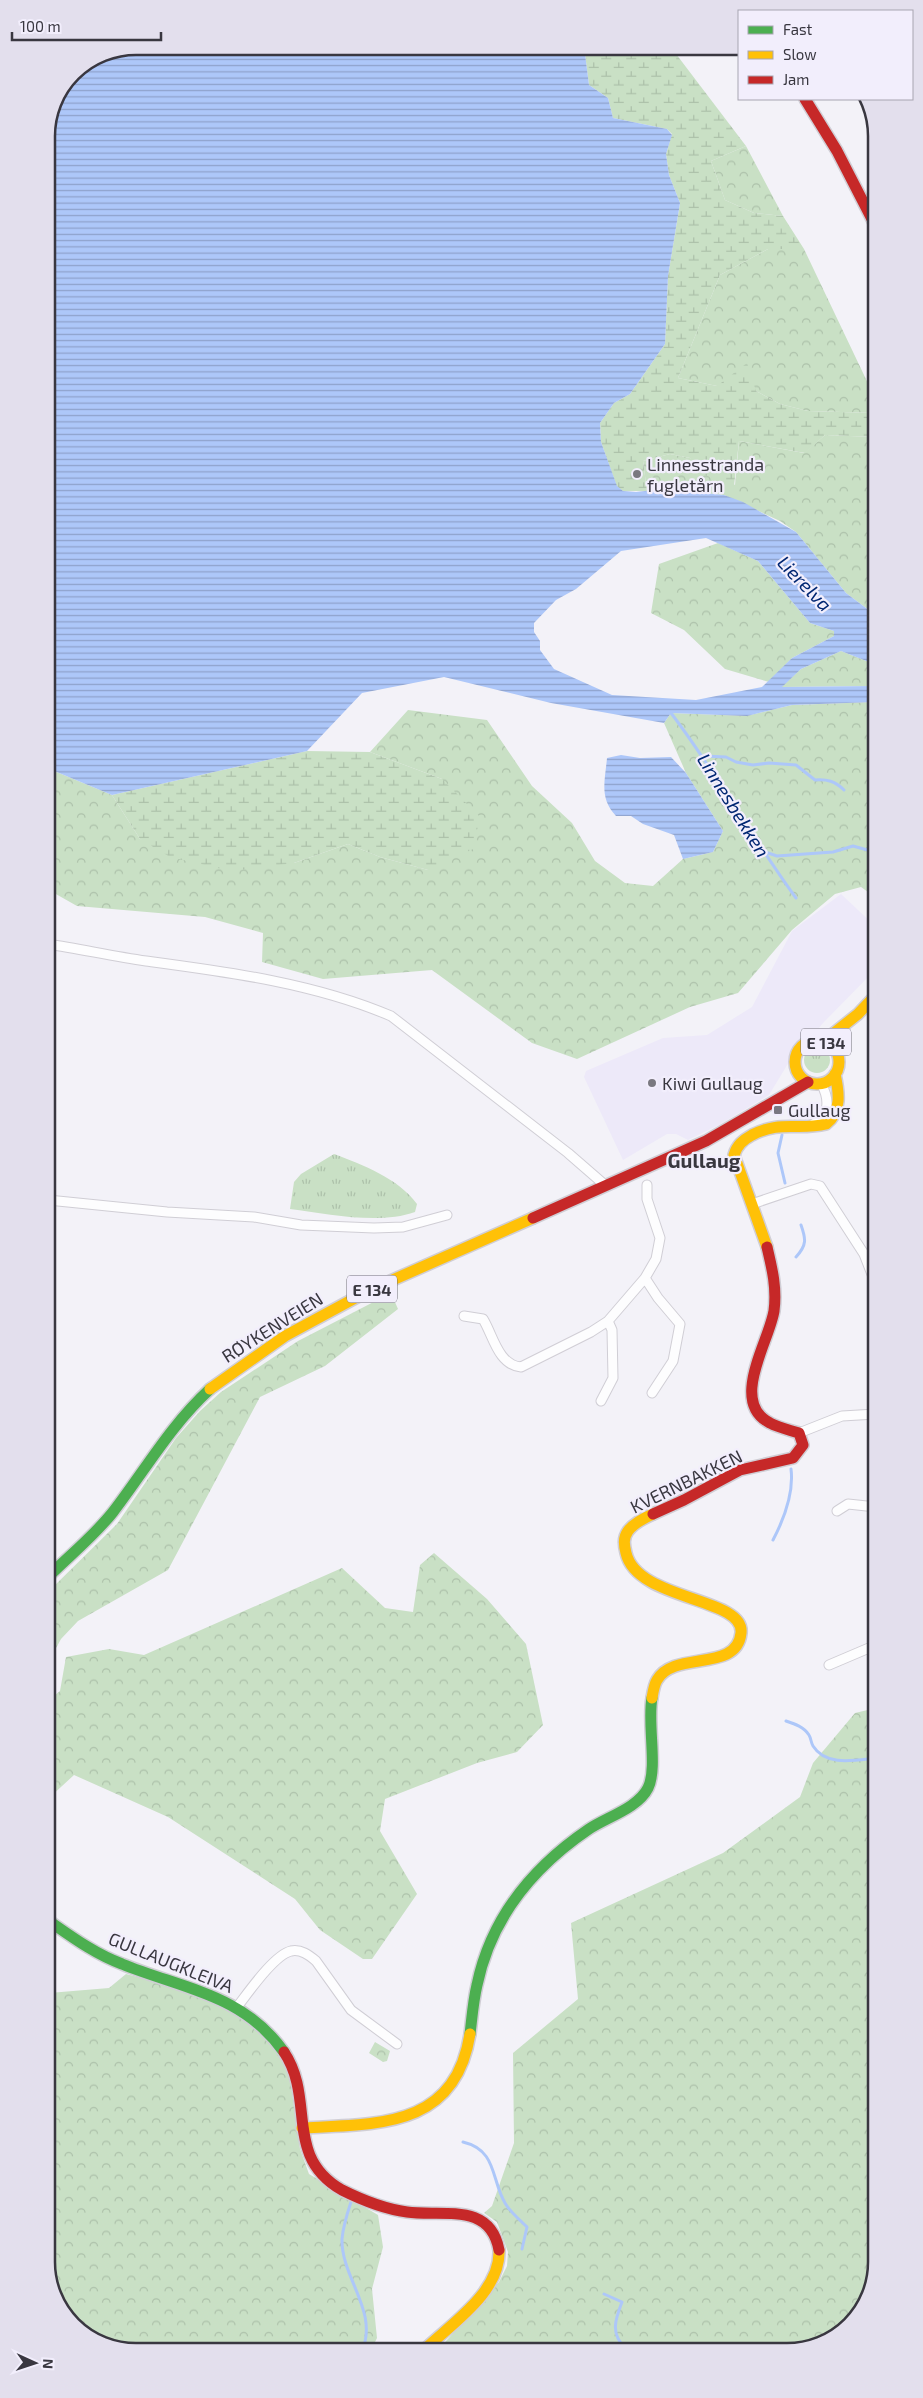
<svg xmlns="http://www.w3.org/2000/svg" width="923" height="2398" viewBox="0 0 923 2398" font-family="'Exo 2',sans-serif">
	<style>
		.built { fill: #ede9f9 }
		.grass { fill: url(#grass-tufts) }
		.forest { fill: url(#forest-crowns) }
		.wetland { fill: url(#wetland-marsh) }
		.water { fill: url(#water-rules); fill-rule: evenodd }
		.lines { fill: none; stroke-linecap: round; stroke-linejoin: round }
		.stream { stroke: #adc7f9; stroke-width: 3 }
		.street-casing { stroke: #d0ced5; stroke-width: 11 }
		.fast-casing { stroke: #d0ced5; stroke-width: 14 }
		.slow-casing { stroke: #d0ced5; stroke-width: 14 }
		.jam-casing { stroke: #d0ced5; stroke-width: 14 }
		.street { stroke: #fdfdfe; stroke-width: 9 }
		.fast { stroke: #4caf50; stroke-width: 11 }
		.slow { stroke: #ffc107; stroke-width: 11 }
		.jam { stroke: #c62828; stroke-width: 11 }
		.poi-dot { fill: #7a7880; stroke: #f2eefc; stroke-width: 2 }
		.labels { text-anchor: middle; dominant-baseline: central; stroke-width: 4.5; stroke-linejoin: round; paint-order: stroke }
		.shield { fill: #f2eefc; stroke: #706e78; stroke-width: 1 }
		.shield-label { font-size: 16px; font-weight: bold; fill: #393740 }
		.poi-label { font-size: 18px; fill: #393740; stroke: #f2eefc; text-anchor: start }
		.street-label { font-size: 18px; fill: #393740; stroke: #f2eefc }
		.water-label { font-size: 19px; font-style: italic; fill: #002672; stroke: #f2eefc }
		.quarter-label { font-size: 20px; font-weight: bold; fill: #393740; stroke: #f2eefc }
		.rim { fill: none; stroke: #393740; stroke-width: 2.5 }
	</style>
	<defs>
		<pattern id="grass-tufts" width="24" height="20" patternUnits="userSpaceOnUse" patternTransform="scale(1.25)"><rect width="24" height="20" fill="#c9e0c5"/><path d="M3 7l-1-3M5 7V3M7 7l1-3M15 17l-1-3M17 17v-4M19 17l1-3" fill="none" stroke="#adc1aa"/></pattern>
		<pattern id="forest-crowns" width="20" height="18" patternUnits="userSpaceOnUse" patternTransform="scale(1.25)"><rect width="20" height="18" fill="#c9e0c5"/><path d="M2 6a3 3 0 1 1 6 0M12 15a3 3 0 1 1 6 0" fill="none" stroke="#adc1aa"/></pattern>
		<pattern id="wetland-marsh" width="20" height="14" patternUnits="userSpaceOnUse" patternTransform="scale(1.25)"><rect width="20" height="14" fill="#c9e0c5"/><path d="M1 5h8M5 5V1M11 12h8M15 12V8" fill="none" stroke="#adc1aa"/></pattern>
		<pattern id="water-rules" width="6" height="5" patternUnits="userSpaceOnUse" patternTransform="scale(1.25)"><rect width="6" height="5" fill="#adc7f9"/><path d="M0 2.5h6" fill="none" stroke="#8ea2cb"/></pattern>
	</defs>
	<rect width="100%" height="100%" fill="#f3f2f8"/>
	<path class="built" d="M841,894L875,926V970L824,1022L789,1062L769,1095L719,1125L688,1140L676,1134H667L623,1160L584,1077L586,1071L663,1038L707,1035L752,1007L792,931Z"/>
	<path class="grass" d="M804 1060a13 13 0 1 1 26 0a13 13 0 1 1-26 0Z
		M334,1154C363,1165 398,1178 417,1204L415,1212C379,1225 328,1214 290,1209L294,1182L301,1174Z"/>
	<path class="forest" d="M746,146L783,216L754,213L725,200L711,161Z
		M768,249H804L874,396V413L808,411L780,404L756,391L717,386L678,378L720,275Z
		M825,435L874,437V614L846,593L796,532L780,521L724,495L663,489L647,491L643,461L670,454L690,458L735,485L739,441L804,453Z
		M718,543L758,561L810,623L834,631V636L792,658L769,682L725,669L684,630L651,613L659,564Z
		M841,651L874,664V686L781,687L801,669Z
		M874,702L875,897L861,887L835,894L792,930L738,993L690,1007L577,1059L532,1043L432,970L323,979L262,962L263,933L205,917L77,906L47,889V768L112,795L140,839L294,863L348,844L380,857L428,870L442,779L370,752L408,710L487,720L532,786L572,823L595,861L625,883L653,886L683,859L713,852L723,831L686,773L664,723L671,713L746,716L792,705Z
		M391,1293L398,1309L325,1366L260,1397L168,1570L78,1621L61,1639L49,1661L48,1592L117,1524L176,1438L200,1411L221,1392L298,1341Z
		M434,1553L487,1599L526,1644L543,1725L517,1752L477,1763L385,1799L380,1831L417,1894L372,1959H363L320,1930L295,1899L168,1817L74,1775L49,1798V1700L60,1691L66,1657L109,1649L144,1655L342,1568L385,1608L413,1612L420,1565Z
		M876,1708L877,2262L858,2316L810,2349L438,2350L499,2282L507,2266L508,2252L497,2222L484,2213L492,2206L514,2143L513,2053L578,1999L571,1923L723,1853L800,1797L813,1763L855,1713Z
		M126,1974L188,1990L232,2010L271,2042L289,2071L300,2149L309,2174L378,2215L383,2247L372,2289L377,2338L371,2350L130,2352L81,2333L49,2285V1993L109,1988Z
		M375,2042L390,2051L387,2061L383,2062L369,2053Z"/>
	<path class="wetland" d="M584,46H670L746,146L711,161L725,200L754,213L783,216L804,249H768L720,275L678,378L717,386L747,363L756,391L780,404L808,411L874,413V437L825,435L805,453L739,441L734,486L700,473L690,458L670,454L643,461L647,491H623L617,487L601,442L600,423L614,403L630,394L665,344L668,276L680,203L669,175L666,154L672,134L667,129L613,118L608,98L589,85Z
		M307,751L370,752L442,779L480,817L473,849L428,870L380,857L348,844L294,863L231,871L170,857L140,839L112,795Z"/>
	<path class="water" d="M136,46H584L589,85L608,98L613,118L667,129L672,135L666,154L669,175L680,203L668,276L665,344L630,394L614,403L600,423L601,442L617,486L623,491L636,492L663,489L724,495L743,502L796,532L846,593L874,614V664L841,651L801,669L782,687L874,686V702L792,705L747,716L671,713L664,723L551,703L444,677L362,693L307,751L112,795L47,768L46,131L73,72L102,53ZM706,538L758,561L810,623L834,631V636L792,658L762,687L696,700L612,695L554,669L540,650V641L534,632V623L556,600L576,589L621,551Z
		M621,755L640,758L671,757L686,773L723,831L713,852L683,859L674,835L643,824L631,816H616C599,798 605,781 607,758Z"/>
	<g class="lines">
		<path class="stream" d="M671,713C716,772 752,838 796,898
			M704,756L726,757L736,762L753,765L769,763L796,765L815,780C827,779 835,781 844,790
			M762,851L777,856L833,852L853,846L871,851L875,854
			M782,1135L778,1153L785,1183
			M796,1257C807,1245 806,1239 801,1225
			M773,1540C784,1519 794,1493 791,1469
			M786,1721C795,1724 804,1727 809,1735C811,1738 811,1743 813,1746C826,1767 856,1760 876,1758
			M463,2142C497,2150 491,2179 505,2203C510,2212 520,2220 527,2227L522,2249
			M351,2202C347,2214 343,2227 342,2239C341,2278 379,2311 362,2351
			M604,2294L622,2302C615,2320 610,2334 626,2349"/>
		<defs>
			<path id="street" d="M48,944C80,949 113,956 146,961C228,972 314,983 391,1016L568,1153L606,1186
				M812,1125C830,1115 830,1100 821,1083
				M48,1200L167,1212L254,1217L301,1225L374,1228L403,1227L447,1215
				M752,1204L811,1184L820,1186L864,1254L875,1282
				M645,1278L658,1298L680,1324L673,1361L652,1393
				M464,1316L483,1319C493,1335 498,1365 521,1367L591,1332L608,1321L645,1278L656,1259L660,1238L647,1199V1185
				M601,1401L613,1378L612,1330L608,1321
				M799,1433L842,1416L876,1414
				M837,1511L848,1504L876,1507
				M829,1665L876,1645
				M237,2007C248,1993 274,1955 291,1951C301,1949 309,1955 316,1961L351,2010L397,2044"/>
			<path id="fast" d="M48,1577C69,1556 95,1535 113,1512C146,1469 170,1426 210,1389
				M49,1921C72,1937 95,1954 122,1964C183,1989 243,1994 284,2052
				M470,2034C472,2018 473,2002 477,1985C491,1918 533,1867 589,1829C607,1817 638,1808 648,1788C658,1768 647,1723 652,1698"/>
			<path id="slow" d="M795 1062a22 22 0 1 1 44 0a22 22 0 1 1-44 0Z
				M824,1041L858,1014L875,996
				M767,1247L734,1155C737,1145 743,1140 752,1135C781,1120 798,1131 826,1124C842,1112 839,1092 835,1074
				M210,1389L285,1336L370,1290L533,1218
				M652,1698C653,1692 654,1685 657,1680C674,1650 737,1673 741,1633C745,1597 637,1601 626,1553C624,1545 623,1538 628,1531C634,1523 644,1518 653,1514
				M302,2128C379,2124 455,2128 470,2034
				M424,2350C451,2324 501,2292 499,2250"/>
			<path id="jam" d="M805,99L837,151L874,223
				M533,1218L706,1141L808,1082
				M653,1514L684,1500L740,1470L793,1458L803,1445L799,1433C790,1430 779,1428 770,1423C729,1402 769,1342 774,1311C777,1288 772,1268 767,1247
				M284,2052C316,2100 283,2156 342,2190C362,2200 385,2209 407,2212C441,2217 490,2201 499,2250"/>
		</defs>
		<use href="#street" class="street-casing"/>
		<use href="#fast" class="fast-casing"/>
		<use href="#slow" class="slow-casing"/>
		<use href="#jam" class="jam-casing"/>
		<use href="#street" class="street"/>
		<use href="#fast" class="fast"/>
		<use href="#slow" class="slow"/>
		<use href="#jam" class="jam"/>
	</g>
	<g class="poi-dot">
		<circle cx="637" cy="474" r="5"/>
		<circle cx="652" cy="1083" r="5"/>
		<rect x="773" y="1105" width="10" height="10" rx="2.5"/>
	</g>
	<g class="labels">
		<g class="shield">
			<rect x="801" y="1028.5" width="50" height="27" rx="4"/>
			<rect x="347" y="1275.5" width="50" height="27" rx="4"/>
		</g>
		<g class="shield-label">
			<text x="826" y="1042">E 134</text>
			<text x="372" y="1289">E 134</text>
		</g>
		<g class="poi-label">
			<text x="647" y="464">Linnesstranda<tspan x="647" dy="21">fugletårn</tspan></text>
			<text x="662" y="1083">Kiwi Gullaug</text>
			<text x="788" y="1110">Gullaug</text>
		</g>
		<g class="street-label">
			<text transform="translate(272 1327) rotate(-32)">RØYKENVEIEN</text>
			<text transform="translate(686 1481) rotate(-26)">KVERNBAKKEN</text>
			<text transform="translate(171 1962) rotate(22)">GULLAUGKLEIVA</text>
		</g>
		<g class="water-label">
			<text transform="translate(805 583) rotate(46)">Lierelva</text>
			<text transform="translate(734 805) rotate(58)">Linnesbekken</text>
		</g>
		<g class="quarter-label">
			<text x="704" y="1160">Gullaug</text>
		</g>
	</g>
	<path d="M0 0H923V2398H0ZM136 55H787A81 81 0 0 1 868 136V2262A81 81 0 0 1 787 2343H136A81 81 0 0 1 55 2262V136A81 81 0 0 1 136 55Z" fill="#e3dfed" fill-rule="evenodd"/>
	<path class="rim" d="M136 55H787A81 81 0 0 1 868 136V2262A81 81 0 0 1 787 2343H136A81 81 0 0 1 55 2262V136A81 81 0 0 1 136 55Z"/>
	<rect x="738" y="10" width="175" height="90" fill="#f2eefc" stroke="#a8a5b1"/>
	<rect x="748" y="26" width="25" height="8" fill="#4caf50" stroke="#a8a5b1"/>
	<text x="783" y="35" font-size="15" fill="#393740">Fast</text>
	<rect x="748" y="51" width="25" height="8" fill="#ffc107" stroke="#a8a5b1"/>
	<text x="783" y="60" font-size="15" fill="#393740">Slow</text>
	<rect x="748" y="76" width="25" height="8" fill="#c62828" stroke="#a8a5b1"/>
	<text x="783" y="85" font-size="15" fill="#393740">Jam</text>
	<g transform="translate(35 2363) rotate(93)" stroke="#f2eefc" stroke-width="4" paint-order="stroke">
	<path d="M0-4L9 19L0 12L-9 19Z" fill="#393740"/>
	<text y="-8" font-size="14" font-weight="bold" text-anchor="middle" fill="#393740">N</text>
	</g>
	<path d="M12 32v8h149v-8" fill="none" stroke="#393740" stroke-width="2.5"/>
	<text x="20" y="32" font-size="15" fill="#393740" stroke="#f2eefc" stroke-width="4" paint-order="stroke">100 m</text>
</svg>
